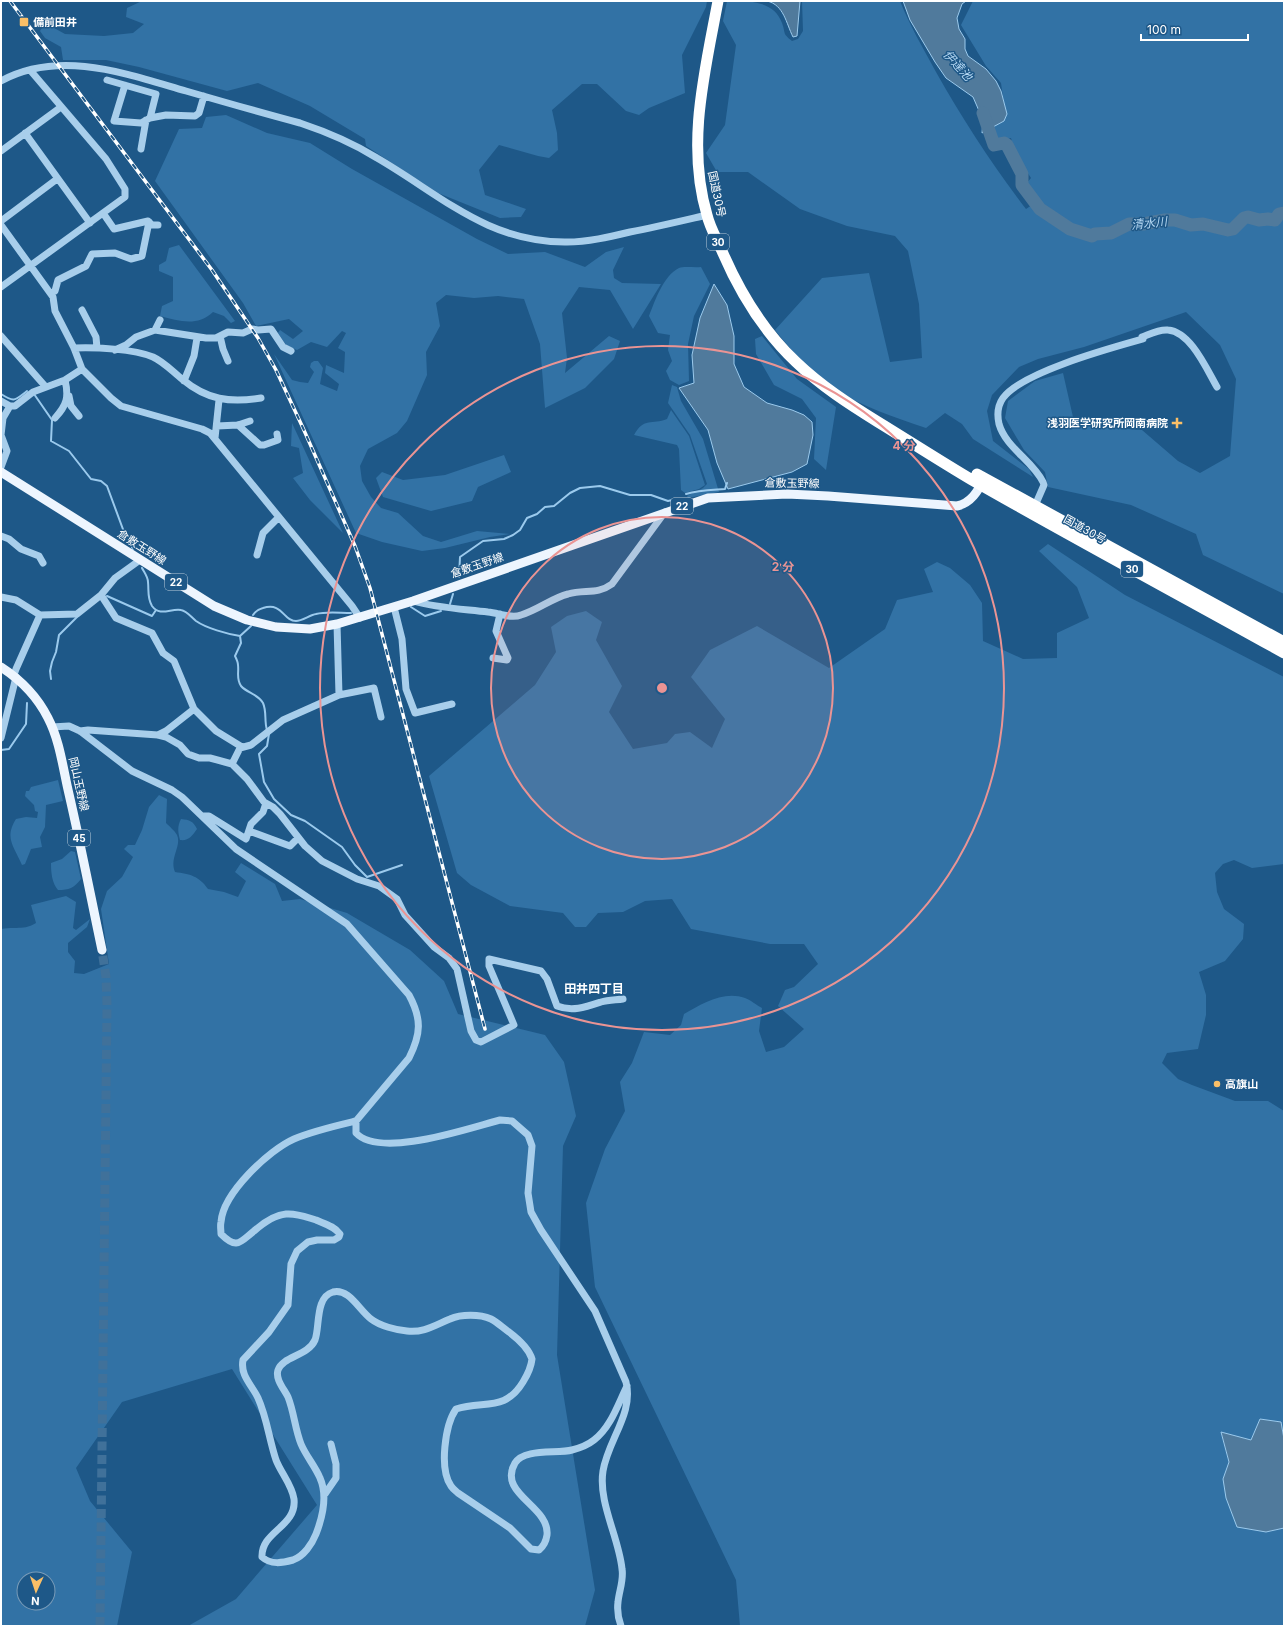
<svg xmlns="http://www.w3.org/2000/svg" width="1285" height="1627" viewBox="0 0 1285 1627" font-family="Inter,'Noto Sans JP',sans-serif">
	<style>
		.green { fill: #3272a5; fill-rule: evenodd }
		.water { fill: #507a9c; stroke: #9bcaed }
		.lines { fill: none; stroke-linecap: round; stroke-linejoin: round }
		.stream { stroke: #9bcaed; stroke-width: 2 }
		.river { stroke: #507a9c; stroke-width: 13 }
		.major-tunnel { stroke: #40719a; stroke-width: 9; stroke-dasharray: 9 4.5; stroke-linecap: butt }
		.minor { stroke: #a8ceeb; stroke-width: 7 }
		.major { stroke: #edf5fe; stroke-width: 9 }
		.highway { stroke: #fff; stroke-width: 11 }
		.rail-casing { stroke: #fff; stroke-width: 3.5 }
		.rail { stroke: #1e5888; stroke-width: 2; stroke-dasharray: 6; stroke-linecap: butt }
		.ring { fill: none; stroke: #ea9494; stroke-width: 2 }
		.poi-dot { fill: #fabf67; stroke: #1e5888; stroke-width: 1.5 }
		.labels { text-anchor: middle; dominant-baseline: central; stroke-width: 3; stroke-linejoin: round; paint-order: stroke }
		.shield { fill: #1e5888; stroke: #bccddb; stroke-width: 1 }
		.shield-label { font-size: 10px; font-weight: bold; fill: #fff }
		.poi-label { font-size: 11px; font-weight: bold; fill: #fff; stroke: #1e5888; text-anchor: start }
		.street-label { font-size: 11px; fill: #fff; stroke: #1e5888 }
		.water-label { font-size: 12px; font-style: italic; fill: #b4d7f2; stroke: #1e5888 }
		.neighbourhood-label { font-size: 12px; font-weight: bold; fill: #fff; stroke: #1e5888 }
		.centre { fill: #ea9494; stroke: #1e5888; stroke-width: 2 }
		.ring-label { font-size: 12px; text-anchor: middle; font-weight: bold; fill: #ea9494; stroke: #1e5888; stroke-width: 3; stroke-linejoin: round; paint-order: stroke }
	</style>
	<rect width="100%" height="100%" fill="#1e5888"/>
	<path class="green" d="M142,1H707L706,7L682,55L685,93L649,108L639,115L626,111L597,84H582L552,110L557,133L558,150L549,158L538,156L499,145L479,170L485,195L526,209L521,217L500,218L438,193L366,146L365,139L310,106L258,83L227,91L139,67L106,60H63L61,47L45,38L40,31L45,23L65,34L104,36L133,33L144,24L126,17L127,8Z
		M727,1C748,1 774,0 782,23C786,34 782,33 792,41L798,39L803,31L802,1H900C910,26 923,48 936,72C963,120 993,166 1026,209L1035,203L1033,194L1025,185L1031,178L1016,155L1011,138L997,142L993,121L1004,104L1001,83L986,66L961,25L973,1H1284V594L1203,555L1196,534L1131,505L1048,487L1045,472L1024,450L1005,418L1008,401L1035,381L1063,373L1073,417L1099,427L1142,430L1178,461L1200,473L1230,456L1236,379L1220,345L1186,312L1084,347L1038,359L1019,367L992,395L987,411L993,441L1029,469L1033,477L973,439L962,424L945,413L926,428C894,417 862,407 833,388C810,373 792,351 775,330L822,278L869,273L890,362L922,358L919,304L908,251L895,236L847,226L800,209L748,172H717L706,153L725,125L736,45L723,21Z
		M226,115L267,133L310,143L352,169L477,239L508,254L545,252L585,267L606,252L624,247L613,270L614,278L622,283L661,284L633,329L610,290L579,287L562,313L567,358L565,373L609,336L620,341L614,359L585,388L545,408L540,344L524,299L498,296L474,298L446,295L436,303L440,326L426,352L427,375L407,421L397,433L368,449L360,466L362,481L371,497L381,508L398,513L423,536L441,542L477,531L510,534L490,537L445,548L422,551L382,542L356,533L274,354L292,380L300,382L308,383L314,372L310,367L311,363L314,361H318L323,368L320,384L337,391L339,384L325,373L326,365L344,373L345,352L338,348L346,333L342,331L327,347L311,342L297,350L286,345L278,333L280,330L293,339L303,331L289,319L256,326L243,303L155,181L179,129L202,128L206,117Z
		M179,245L235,321L231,323L224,316L213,312C197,327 179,321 160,316L162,306L173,301V277L159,271V265L166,261L169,248Z
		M701,267L710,284L694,316L688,344L689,381L679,385L670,380L666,371L672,361L668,350L670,335L658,333L649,316C655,301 663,276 679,268C684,266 695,268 701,267Z
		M762,336L797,379L836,407L826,470L814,459L816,418L802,399L774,385L756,354L755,339Z
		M672,385L677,387L681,401L703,439L719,492L688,498L687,496L703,488L707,484L690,435L668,403Z
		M671,410L689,436L705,485L699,489L685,493L681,490L679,449L677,445L634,435C644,417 652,425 667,419Z
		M292,423L343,533L310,500L293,478L303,473L299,448L291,446Z
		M504,455L511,472L478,487L472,501L431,511L383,497L376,478L382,472L403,480L445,475Z
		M1048,544L1125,595L1284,677V864L1252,868L1234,860L1223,864L1215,873L1217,892L1224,909L1244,924L1243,939L1225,961L1199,972L1206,995V1015L1198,1049L1167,1053L1162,1063L1178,1079L1192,1085L1235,1101H1268L1284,1111V1439L1281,1422L1260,1420L1251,1440L1221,1433L1229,1463L1223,1479L1266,1532L1284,1528V1626H740L736,1580L595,1287L586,1203L605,1149L625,1111L620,1082L632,1063L644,1032L670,1035L681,1025L684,1014C701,1004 724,990 745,998C751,1000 756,1005 762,1008L759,1031L766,1052L784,1047L804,1029L778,1006L785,990L794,987L818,964L804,944H770L691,929L672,899L645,901L623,912L598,913L586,927H575L563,913L510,906L471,885L457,873L429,776L535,685L556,652L551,627L567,616L586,611L602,622L596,640L622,686L609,712L633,749L667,743L675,734L690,732L712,748L725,719L691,677L710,650L757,626L829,668L885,629L897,600L933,592L924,569L937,562L950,568L970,585L982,603L983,641L1023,659L1057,658V633L1089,618L1077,587L1039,551Z
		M58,780L63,801L46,805L45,827L40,837L42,847L31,849L25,864L22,865C14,846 4,838 16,819L26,817L37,818L38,812L35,811L34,805L25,796L26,791H29L31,787Z
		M159,795L167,799L166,823C169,826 175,831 177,835C182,846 169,858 175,872C190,874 199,876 208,889L224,892L238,897L246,881L235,872L241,863L275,884L282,901L300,899L347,913L410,950L444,981L458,1014L545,1035L564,1062L576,1116L563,1146L557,1355L595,1590L585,1626H188L236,1599L317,1505L232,1369L122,1402L76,1468L90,1501L132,1552L117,1626H1V929C15,926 23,931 36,923L31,905L66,896L76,902L73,928L76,930L90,919L87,927L68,943V952L75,961L74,973L84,974L109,964L101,909L107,891L122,877L133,857L124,849L128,845H135L142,830L149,807ZM24,1579H48V1603H24Z
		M181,819C190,820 193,821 197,829C192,836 189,841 180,840C178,832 177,827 181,819Z
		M71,851L75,852L81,879C74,888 69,890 58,890C52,883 51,873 51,863L62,859Z"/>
	<path class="water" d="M767,1H800L797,36L793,37C786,23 784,5 767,1Z
		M903,1H966L962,4L957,18L959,29L965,39V49L968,56L986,69L996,81L1001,91L1007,114L1004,121L982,133L983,120L973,97L946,78L935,62L910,20Z
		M714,284L727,305L734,336V364L744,387L767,403L792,410L804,415L812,422L813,435L807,464L792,472L728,489L717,463L708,430L679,388L694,383L692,355L700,318Z
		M1260,1419L1281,1422L1284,1439V1528L1266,1532L1237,1527L1226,1498L1223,1479L1229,1462L1221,1432L1251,1440Z"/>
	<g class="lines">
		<path class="stream" d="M1,394C15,403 15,400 27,391
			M34,394L52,420L51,441L69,451L91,479L101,481L107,486L124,532L133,549
			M686,494C699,490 712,490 725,489L727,483
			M142,568C144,572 148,577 148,582C149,591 147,598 152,606C160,617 171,608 181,610C187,611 191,617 196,621C206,628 227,634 240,636L241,643L235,656C236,658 238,662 238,665C239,673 236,678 241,686C247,693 258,694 263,703C267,712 264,721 267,730
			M459,577L460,557L483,541L504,539L513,535L520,530L527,518L537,514L545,507L554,506L570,493L580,488L600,486L630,495H651L668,501L676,499
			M107,596L152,616L156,610
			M450,604L453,594
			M411,607L425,616L441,611
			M253,615C255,612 259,609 263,608C283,602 283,621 296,621C302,621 310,615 316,614C327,611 340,613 351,613
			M240,636L251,626
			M51,679L50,671L52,662L56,652L59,635L78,616
			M269,734L267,746L259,754L264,782L274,799L291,815L305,821L342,847L355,865L367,877L402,865
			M1,750L9,749L26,724L27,703"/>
		<path class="river" d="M983,113L994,145L1004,143L1007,145L1022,174V185L1040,209L1070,229L1092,236L1095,234L1111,233L1129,224H1143L1165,220H1175L1191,225L1203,224L1228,230L1233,229L1244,218L1248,217L1259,220L1268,219L1275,220L1279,214L1284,213"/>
		<path class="major-tunnel" d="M100,1626L107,1005L106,977L102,950"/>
		<path class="minor" d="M107,80L156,94L150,118
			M1,81C60,49 127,74 186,91C224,102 262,113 300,123C327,132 353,143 377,158C441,195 488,243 567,242C588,242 609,237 630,232C656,227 681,221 707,215
			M125,85L114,121L141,123L150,118L166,115L195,116L199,113L204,96
			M25,133L90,223
			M141,149L146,120
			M1,151L61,107
			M103,213L114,229L148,221L152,225H158
			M1,221L57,179
			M1,225L53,297L55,311L74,348L82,369L111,398L121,406L202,429L210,433L352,606L360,618
			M1,287L125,197V189L106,159L30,70
			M51,293L55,291L58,280L86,266L92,254L115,253L131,259L142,256L149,222
			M82,310L96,337L97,348
			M155,330L160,320
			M1,336L45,386
			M220,336L223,349L228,361
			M74,348C95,347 134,349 153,357C164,362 173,372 182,379C207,400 230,403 261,398
			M115,350L126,345L136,337L155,330L206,338H216L228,332L243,333L252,329L258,330L271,329L283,347L291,351
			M184,381L194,356L197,338
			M69,396L71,406L79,416
			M1,401L10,406
			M55,418C67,405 69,397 65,380
			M238,425L260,445H264L278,440L277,434
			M217,426L238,425L250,421
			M215,438L219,400
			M1,467L7,451L1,435L3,418L10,406H15L33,392L65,380L82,369
			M1034,508L1044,485L1043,482C1032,460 1006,448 999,424C997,415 998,405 1003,398C1022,372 1111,348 1143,339L1142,337C1150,334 1159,329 1168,330C1191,332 1207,370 1217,387
			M1,536L9,539L21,549L39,556L43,563
			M257,555L263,533L279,517
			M101,595L116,618L152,633L163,653L174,661L194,709L216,731L242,747
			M1,597L16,600L40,615L77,614L101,595L115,578L140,560
			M413,601C437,608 463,609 488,612C499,613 511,619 521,615C538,610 552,598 568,594C585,589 597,595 612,584L665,512
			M394,607L402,639L406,689L415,713L452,704
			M493,658L507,660L508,658L496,631L500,614
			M14,675L16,669L40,615
			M339,695L374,688L381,717
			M52,727L69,726L80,731L132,771L172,790L182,797L236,849L347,924L409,995C422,1019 421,1034 409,1058L356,1121V1133C380,1159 469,1128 500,1120L512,1121L528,1135L532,1146L528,1193L531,1212L541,1230L595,1311L626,1382C634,1413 608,1440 603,1471C598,1502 619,1538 622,1569C624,1580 619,1591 618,1602C617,1610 618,1618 621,1626
			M80,731L88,730L158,735L166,737L180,745L188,754L199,758H210L232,764L247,779L264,802L273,807L280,814L305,846L322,861L357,879L379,886L397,899L405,915L434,947L449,958L457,969L471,1031L476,1040L481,1042L514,1025L489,966V959L541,971L547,979L557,1006C572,1012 586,1007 601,1002C608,1000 616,1000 623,999
			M158,735L166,731L194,709
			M1,738L16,677
			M232,764L240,748L251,745L283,720L339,695L337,624
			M202,816H209L246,839L251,824L263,812L266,803
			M249,831L290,846L298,838
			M356,1121C335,1126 313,1131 294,1139C269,1150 223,1193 221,1222C220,1226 221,1230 221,1234C237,1250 240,1242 254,1231C262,1224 275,1215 286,1214C297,1213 306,1217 316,1220C325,1224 334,1226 340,1234L339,1237L334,1240H317L308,1242L297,1251L291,1264L288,1305L269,1332L243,1360C240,1376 252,1385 258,1398C267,1418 269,1439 276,1460C281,1473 292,1485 294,1499C297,1527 261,1531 262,1557C271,1565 282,1563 293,1560C304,1556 312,1544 316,1534C323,1516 328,1496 320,1478C315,1466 306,1456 301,1444C295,1429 294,1412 288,1397C284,1389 275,1379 278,1370C283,1356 308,1356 315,1340C320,1327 315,1297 333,1292C349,1288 359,1310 371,1319C380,1326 396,1330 407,1331C424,1333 435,1325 450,1319C461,1314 480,1314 491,1319C497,1322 503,1328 509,1332C517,1338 529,1349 532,1359C531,1368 528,1374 523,1382C505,1412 484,1400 456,1409C445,1425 439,1469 451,1486C453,1489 456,1491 458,1493L510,1528L531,1549L539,1550C544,1546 546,1542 547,1535C550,1506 497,1494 515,1463C524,1448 557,1454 572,1450C580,1448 589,1444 594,1440C611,1427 618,1404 627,1386
			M325,1494L336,1478V1464L331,1444"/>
		<path class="major" d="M1,472L214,606L247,620L276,627L310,629L337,624L413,601L708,498L787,494L828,496L957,506C971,503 978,491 984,479
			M1,667C21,680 37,696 48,718C60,741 63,769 69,794C81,846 91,898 102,950"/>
		<path class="highway" d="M718,1C705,71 686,144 707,215C710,228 717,239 722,251C740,293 762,330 796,362C821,386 849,404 878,422C909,441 940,461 972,480C1075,539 1180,595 1284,653
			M977,474L1284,642"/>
		<defs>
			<path id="rail" d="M10,1L212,270L258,338L276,370L303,428L355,546L370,588L485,1029"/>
		</defs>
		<use href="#rail" class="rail-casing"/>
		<use href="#rail" class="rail"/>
	</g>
	<circle cx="662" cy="688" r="171" fill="#ea9494" fill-opacity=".12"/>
	<g class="ring">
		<circle cx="662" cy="688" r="171"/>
		<circle cx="662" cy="688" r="342"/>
	</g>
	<g class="poi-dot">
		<rect x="19" y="17" width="10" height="10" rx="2"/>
		<path d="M1175 417h4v4h4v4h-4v4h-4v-4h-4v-4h4z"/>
		<circle cx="1217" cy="1084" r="4"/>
	</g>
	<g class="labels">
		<g class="shield">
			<rect x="707" y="234" width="22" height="16" rx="3"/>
			<rect x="671" y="498" width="22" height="16" rx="3"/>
			<rect x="1121" y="561" width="22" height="16" rx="3"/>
			<rect x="165" y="574" width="22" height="16" rx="3"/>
			<rect x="68" y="830" width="22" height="16" rx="3"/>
		</g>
		<g class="shield-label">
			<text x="718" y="242">30</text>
			<text x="682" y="506">22</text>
			<text x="1132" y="569">30</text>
			<text x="176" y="582">22</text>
			<text x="79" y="838">45</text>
		</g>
		<g class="poi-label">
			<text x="33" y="22">備前田井</text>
			<text x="1168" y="423" text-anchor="end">浅羽医学研究所岡南病院</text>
			<text x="1225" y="1084">高旗山</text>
		</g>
		<g class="street-label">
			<text transform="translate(717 194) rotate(78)">国道30号</text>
			<text transform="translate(792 483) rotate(1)">倉敷玉野線</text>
			<text transform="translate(1085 529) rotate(29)">国道30号</text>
			<text transform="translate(142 547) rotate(32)">倉敷玉野線</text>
			<text transform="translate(477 565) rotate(-19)">倉敷玉野線</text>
			<text transform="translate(79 784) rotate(77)">岡山玉野線</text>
		</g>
		<g class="water-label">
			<text transform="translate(958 65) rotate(48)">伊達池</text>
			<text transform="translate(1149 223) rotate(-6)">清水川</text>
		</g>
		<g class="neighbourhood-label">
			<text x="594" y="988">田井四丁目</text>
		</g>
	</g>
	<circle cx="662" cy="688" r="6" class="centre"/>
	<g class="ring-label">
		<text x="904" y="450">4 分</text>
		<text x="783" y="571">2 分</text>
	</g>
	<rect width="1285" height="1627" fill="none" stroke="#ffffff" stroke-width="4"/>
	<g transform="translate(36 1591) rotate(183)"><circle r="19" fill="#1e5888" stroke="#789bb8"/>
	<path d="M0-3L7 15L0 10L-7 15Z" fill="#fabf67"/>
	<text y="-6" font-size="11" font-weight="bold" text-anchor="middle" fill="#ffffff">N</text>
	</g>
	<path d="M1141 34v6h107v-6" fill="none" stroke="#ffffff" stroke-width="2"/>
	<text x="1147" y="34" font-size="12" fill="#ffffff" stroke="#1e5888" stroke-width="3" paint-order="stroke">100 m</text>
</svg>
